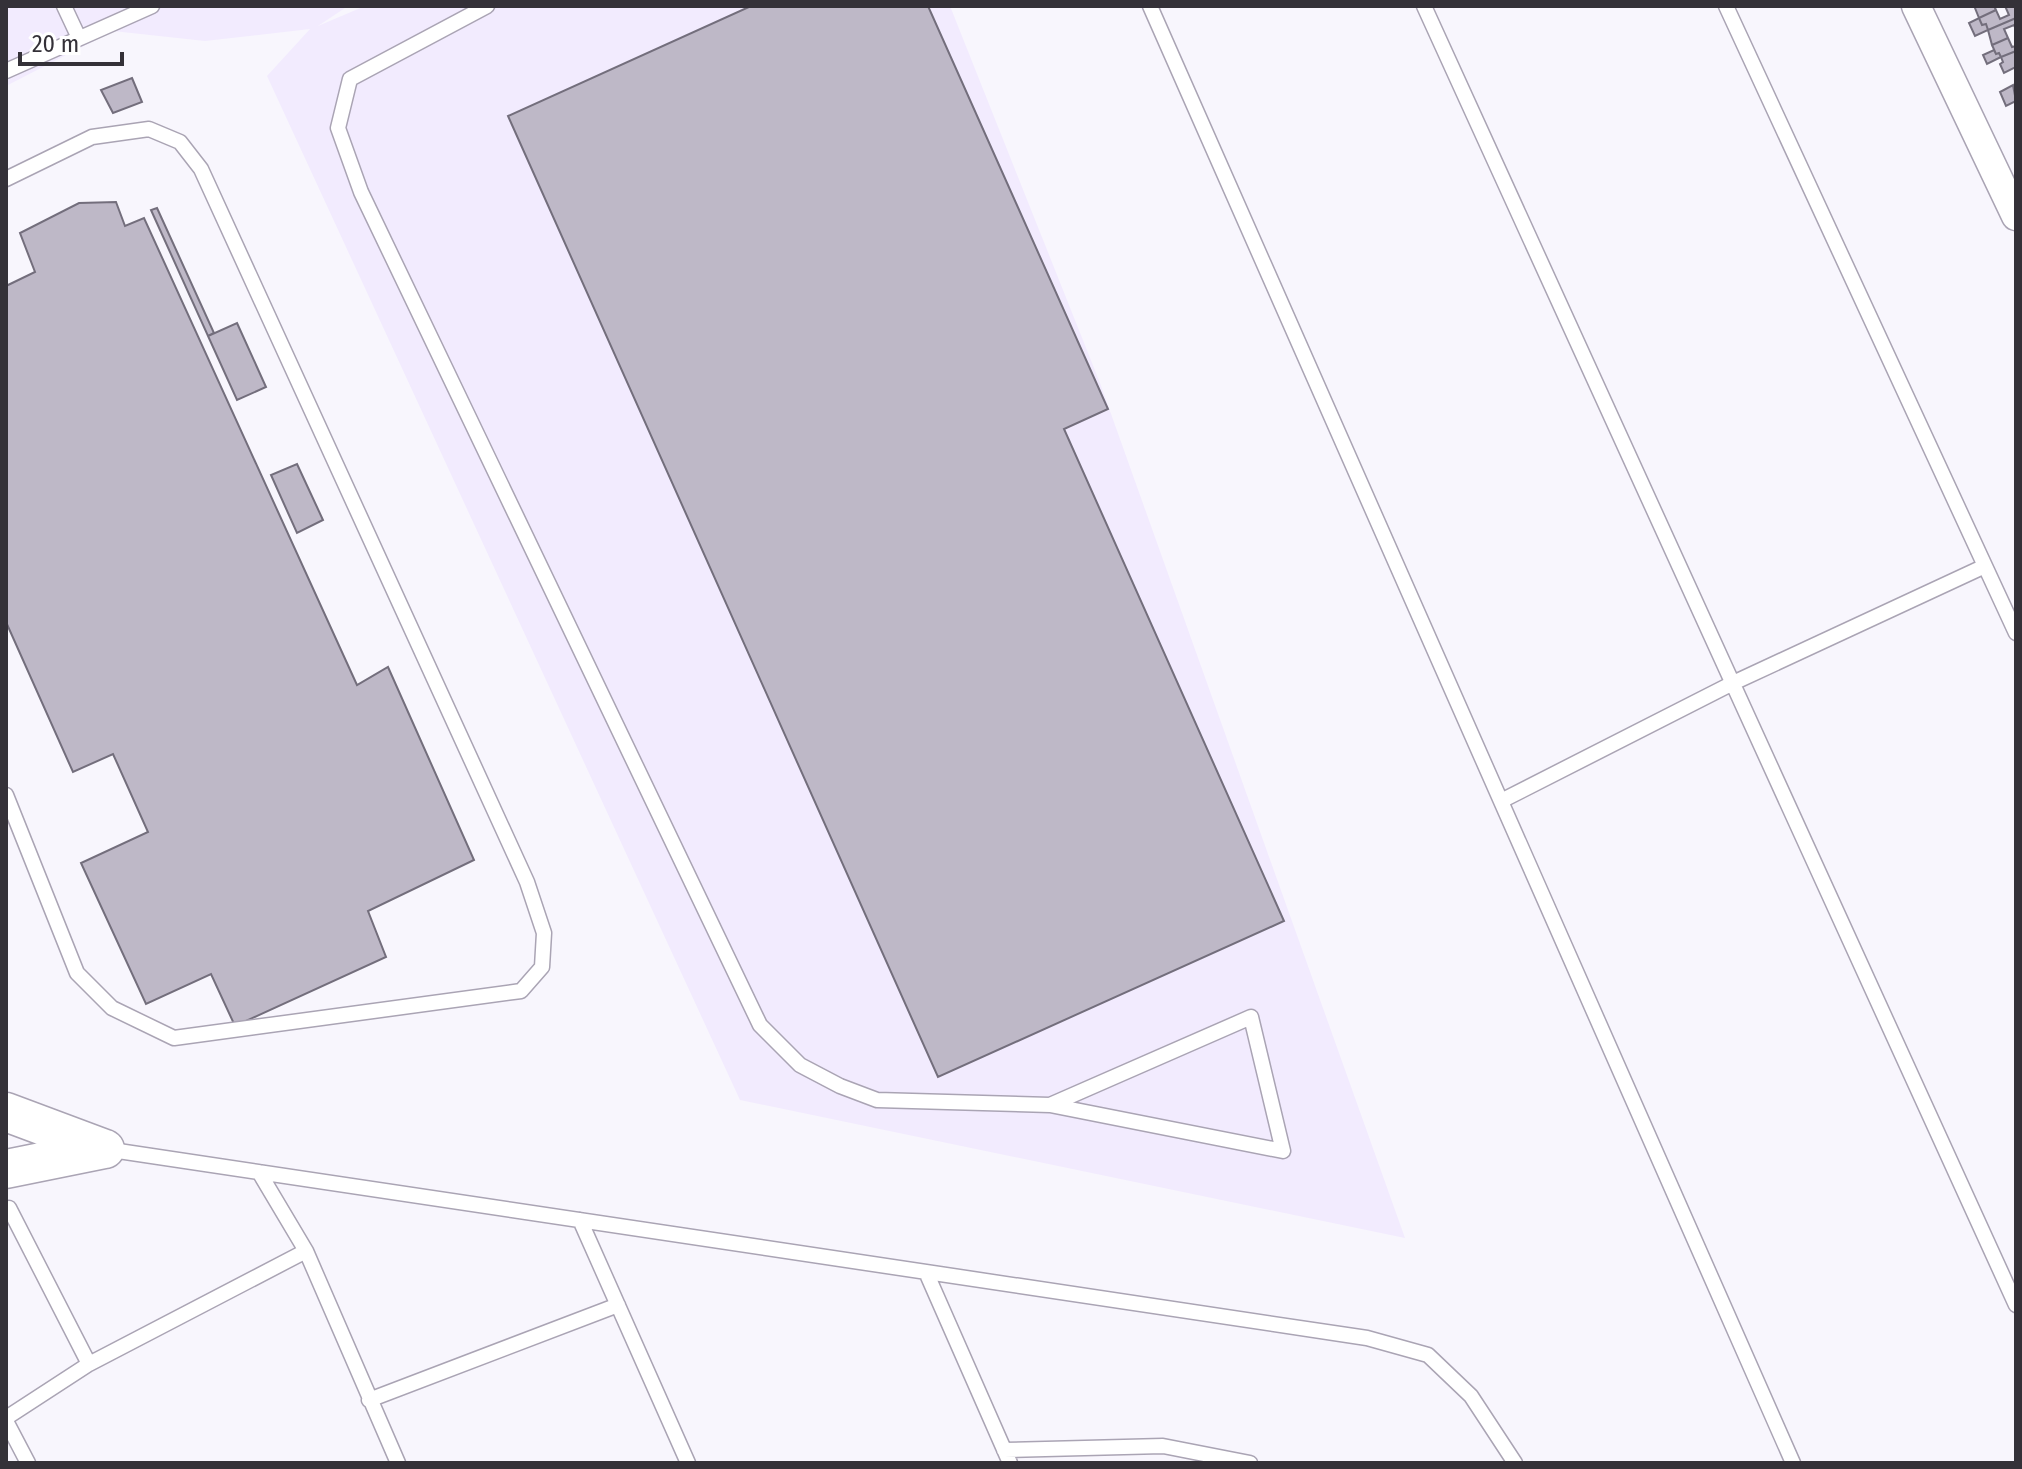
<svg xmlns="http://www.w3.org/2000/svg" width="2022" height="1469" viewBox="0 0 2022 1469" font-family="'Fira Sans Condensed',sans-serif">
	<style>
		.built { fill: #f2ebfe }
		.building { fill: #beb8c7; stroke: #736e7c; stroke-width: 2 }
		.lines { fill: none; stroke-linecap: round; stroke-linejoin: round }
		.lane-casing { stroke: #aaa4b4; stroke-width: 17 }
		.street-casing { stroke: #aaa4b4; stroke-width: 31 }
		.secondary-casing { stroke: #aaa4b4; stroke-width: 41 }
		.lane { stroke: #fff; stroke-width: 14 }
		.street { stroke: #fff; stroke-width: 28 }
		.secondary { stroke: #fff; stroke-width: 38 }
	</style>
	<rect width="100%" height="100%" fill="#f8f6fd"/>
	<path class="built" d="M6,6H348L318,26L365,6H950L1100,383L1405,1238L740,1100L267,76L310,29L205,41L113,31L6,86Z"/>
	<path class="building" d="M751,6H928L1108,409L1064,429L1284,921L938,1077L508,116Z
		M1977,6H1994L1996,10L1979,18L1975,8Z
		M2005,6H2016V18L1988,30L1986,24L1982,25L1979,18L1996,10L2000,19L2009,15Z
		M1979,18L1982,25L1986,24L1988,30L1975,36L1969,23Z
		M2016,18V30L2014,25L2004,29L2008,38L1992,45L1988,30Z
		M2008,38L2012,47L2016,46V51L2001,57L1999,53L1996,54L1992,45Z
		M1994,50L1996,54L1999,53L2001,57L1987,64L1983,55Z
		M2016,51V67L2004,73L2000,64L2003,62L2001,57Z
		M132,78L142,102L113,113L101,90Z
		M2013,85L2016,101L2006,106L2000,92Z
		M116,202L125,226L144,218L357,685L388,667L474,860L368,911L386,957L235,1026L211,974L146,1004L81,863L148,832L113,754L73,772L6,622V286L35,272L20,233L79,203Z
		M157,208L214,333L208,336L151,210Z
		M237,323L266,387L237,400L208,336Z
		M297,464L323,520L297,533L271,475Z"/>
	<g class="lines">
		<defs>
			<path id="lane" d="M64,6L79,38
				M487,6L350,79L338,128L361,192L760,1025L800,1065L840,1086L877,1100L1050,1105L1283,1151L1251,1017L1050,1105
				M1150,6L1793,1463
				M1424,6L2016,1305
				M1726,6L2016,633
				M6,71L152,6
				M6,179L92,137L149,129L180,142L201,169L527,882L544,933L542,967L521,991L174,1038L112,1008L77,973L6,795
				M1501,801L1733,683L1985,566
				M105,1149L1367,1338L1428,1355L1471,1396L1515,1463
				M259,1172L306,1251L398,1463
				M9,1208L89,1364
				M580,1220L688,1463
				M926,1272L1010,1463
				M369,1400L618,1305
				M6,1418L89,1364L306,1251
				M6,1421L28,1463
				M1004,1450L1163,1446L1250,1463"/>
			<path id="street" d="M1916,6L2016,216"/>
			<path id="secondary" d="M6,1112L105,1149
				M6,1169L105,1149"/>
		</defs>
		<use href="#lane" class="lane-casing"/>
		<use href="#street" class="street-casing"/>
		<use href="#secondary" class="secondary-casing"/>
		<use href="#lane" class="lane"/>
		<use href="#street" class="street"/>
		<use href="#secondary" class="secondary"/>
	</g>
	<rect width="2022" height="1469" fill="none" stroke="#343138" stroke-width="16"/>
	<path d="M20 52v12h102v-12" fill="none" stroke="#343138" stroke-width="4"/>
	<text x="32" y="52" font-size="24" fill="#343138" stroke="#ffffff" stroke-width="6" paint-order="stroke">20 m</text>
</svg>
